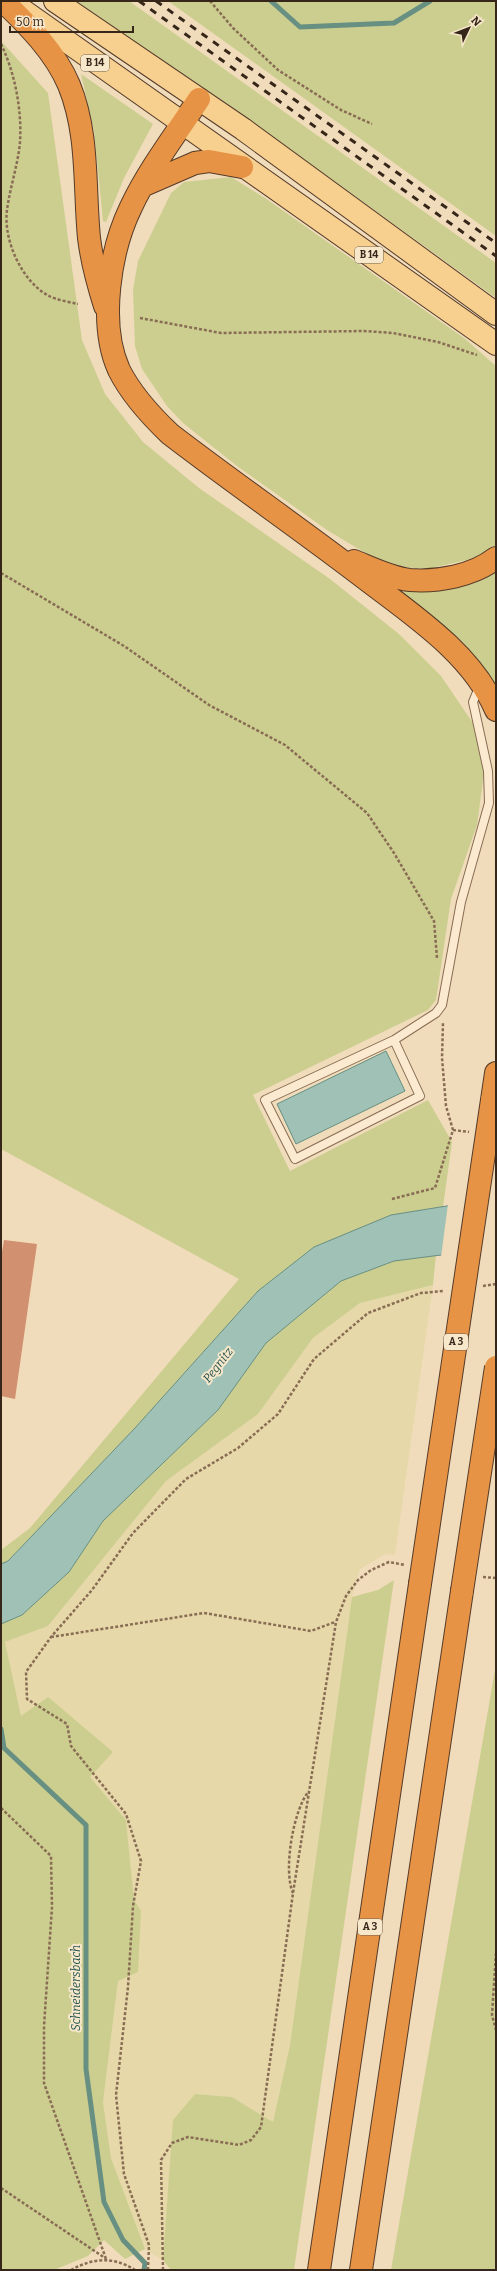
<svg xmlns="http://www.w3.org/2000/svg" width="497" height="2271" viewBox="0 0 497 2271" font-family="Bitter,serif">
	<style>
		.farmland { fill: #e6d8a8 }
		.green { fill: #ccce8f }
		.water { fill: #a0c1b5; stroke: #678f82 }
		.pier { fill: #f0dcbb }
		.lines { fill: none; stroke-linecap: round; stroke-linejoin: round }
		.stream { stroke: #678f82; stroke-width: 5 }
		.building { fill: #d1906f }
		.lane-casing { stroke: #886c54; stroke-width: 10 }
		.primary-casing { stroke: #553b29; stroke-width: 24 }
		.highway-casing { stroke: #553b29; stroke-width: 24 }
		.path { stroke: #886c54; stroke-width: 2.5; stroke-dasharray: 3 2; stroke-linecap: butt }
		.lane { stroke: #fbeacf; stroke-width: 8 }
		.primary { stroke: #f7cf8f; stroke-width: 22 }
		.highway { stroke: #e79345; stroke-width: 22 }
		.rail { stroke: #36261a; stroke-width: 3; stroke-dasharray: 7 7; stroke-linecap: butt }
		.highway-bridge-casing { stroke: #553b29; stroke-width: 24; stroke-linecap: butt }
		.highway-bridge { stroke: #e79345; stroke-width: 22 }
		.labels { text-anchor: middle; dominant-baseline: central; stroke-width: 4; stroke-linejoin: round; paint-order: stroke }
		.shield { fill: #f7e7cb; stroke: #70604f; stroke-width: 1 }
		.shield-label { font-size: 10px; font-weight: bold; fill: #36261a }
		.water-label { font-size: 12px; font-style: italic; fill: #285751; stroke: #f7e7cb }
	</style>
	<rect width="100%" height="100%" fill="#f0dcbb"/>
	<path class="farmland" d="M433,1285L395,1555L385,1554L360,1569L352,1597L290,2045L273,2122L232,2097L195,2094L174,2120L163,2260L145,2249L111,2158L103,2102L118,1981L141,1912L134,1900L126,1820L90,1777L21,1716L5,1642L48,1626L166,1481L258,1414L313,1338L360,1303Z"/>
	<path class="green" d="M73,1H129L496,263V298L229,105Z
		M168,1H496V236Z
		M1,41L48,93L82,340L105,394L143,442L199,488L330,579L399,634L441,676L479,732L484,773L477,825L451,899L436,1000L428,1010L253,1095L290,1171L428,1100L452,1142L443,1207L391,1215L314,1247L258,1291L135,1428L8,1561L1,1564V1550L30,1528L239,1279L1,1149Z
		M81,74L153,124L124,178L106,222L103,221L94,131Z
		M231,177L265,198L464,338L496,366V545L488,552L467,560L427,569L404,567L372,557L327,530L237,466L183,423L167,406L142,369L135,346L133,290L138,261L171,193L184,182Z
		M496,572V684C467,645 432,616 393,587C435,592 458,592 496,572Z
		M436,1255L433,1285L360,1303L313,1338L258,1414L166,1481L48,1626L5,1642L21,1716L48,1697L113,1752L90,1777L126,1820L134,1900L141,1911L138,1972L118,1981L103,2102L111,2158L145,2249L125,2259L104,2240L88,2256L54,2270H1V1624L22,1615L69,1572L103,1521L218,1410L266,1343L341,1281L394,1261Z
		M394,1580L294,2270H171L163,2260L173,2120L195,2094L232,2097L273,2122L290,2045L352,1597L378,1590Z
		M496,1664V2270H391Z"/>
	<path class="water" d="M386,1051L405,1091L296,1144L277,1104Z
		M496,1198V1248L394,1261L341,1281L266,1343L218,1410L103,1521L69,1572L22,1615L1,1624V1564L8,1561L135,1428L258,1291L314,1247L391,1215Z"/>
	<path class="pier" d="M496,1196V1250L441,1257L448,1204Z"/>
	<g class="lines">
		<path class="stream" d="M271,1L300,27L394,23L430,1
			M1,1729L4,1748L86,1825V2069L104,2202L123,2240L145,2263L144,2270"/>
	</g>
	<path class="building" d="M4,1240L37,1244L15,1399L1,1396V1258Z"/>
	<g class="lines">
		<defs>
			<path id="lane" d="M394,1040L420,1096L295,1159L265,1100L394,1040L436,1013L442,1005L461,902L489,803L488,771L473,702L480,685"/>
			<path id="primary" d="M55,1L243,129L496,314
				M18,7L496,344"/>
			<path id="highway" d="M3,1C28,25 55,52 69,85C89,134 84,186 89,238C92,262 98,284 105,306
				M199,99C176,134 149,169 131,207C110,250 98,324 119,370C131,394 150,415 170,434C235,484 302,530 367,580C414,616 472,654 496,710
				M142,186L195,163L209,161L242,167
				M354,561C371,568 391,578 410,580C438,582 473,576 496,558
				M492,1100L496,1073
				M319,2270L420,1584
				M361,2270L462,1591"/>
		</defs>
		<use href="#lane" class="lane-casing"/>
		<use href="#primary" class="primary-casing"/>
		<use href="#highway" class="highway-casing"/>
		<path class="path" d="M210,1L233,28L278,70L341,110L372,124
			M1,44C15,73 22,110 20,142C18,165 10,187 7,210C3,240 22,282 49,296C57,300 69,302 78,304
			M140,318L221,333L364,331L393,333L438,342L477,355
			M1,573L124,646L209,705L285,745L367,813L394,853L434,921L437,958
			M453,1130L469,1132
			M392,1199L435,1188L453,1130L446,1106L442,1058L443,1023
			M483,1286L496,1284
			M483,1577L496,1578
			M51,1637L204,1613L311,1631L335,1622
			M1,1808L51,1856L52,1907L44,2026V2083L106,2259
			M293,1893C283,1871 293,1810 309,1791
			M496,1953L492,2015L496,2030
			M1,2188L105,2258
			M71,2270C93,2258 113,2256 135,2270
			M148,2270L149,2245L124,2174L116,2095L128,1987L133,1906L141,1861L126,1814L71,1746L67,1724L27,1699L26,1672L51,1637L92,1590L133,1533L186,1479L238,1448L278,1414L314,1359L368,1313L421,1293L444,1291
			M163,2270L161,2160L172,2143L188,2137L239,2145L251,2140L261,2127L293,1893L336,1622L346,1596L358,1580L371,1570L389,1562L405,1565"/>
		<use href="#lane" class="lane"/>
		<use href="#primary" class="primary"/>
		<use href="#highway" class="highway"/>
		<path class="rail" d="M139,1L496,256
			M156,1L496,243"/>
		<defs>
			<path id="highway-bridge" d="M420,1584L492,1100
				M462,1591L496,1367"/>
		</defs>
		<use href="#highway-bridge" class="highway-bridge-casing"/>
		<use href="#highway-bridge" class="highway-bridge"/>
	</g>
	<g class="labels">
		<g class="shield">
			<rect x="81" y="55" width="28" height="16" rx="3"/>
			<rect x="355" y="247" width="28" height="16" rx="3"/>
			<rect x="444" y="1334" width="24" height="16" rx="3"/>
			<rect x="358" y="1919" width="24" height="16" rx="3"/>
		</g>
		<g class="shield-label">
			<text x="95" y="63">B 14</text>
			<text x="369" y="255">B 14</text>
			<text x="456" y="1342">A 3</text>
			<text x="370" y="1927">A 3</text>
		</g>
		<g class="water-label">
			<text transform="translate(218 1365) rotate(-52)">Pegnitz</text>
			<text transform="translate(76 1988) rotate(-90)">Schneidersbach</text>
		</g>
	</g>
	<rect width="497" height="2271" fill="none" stroke="#36261a" stroke-width="4"/>
	<g transform="translate(469 28) rotate(47)" stroke="#f7e7cb" stroke-width="3" paint-order="stroke">
	<path d="M0-3L7 15L0 10L-7 15Z" fill="#36261a"/>
	<text y="-6" font-size="11" font-weight="bold" text-anchor="middle" fill="#36261a">N</text>
	</g>
	<path d="M10 26v6h123v-6" fill="none" stroke="#36261a" stroke-width="2"/>
	<text x="16" y="26" font-size="12" fill="#36261a" stroke="#f7e7cb" stroke-width="3" paint-order="stroke">50 m</text>
</svg>
